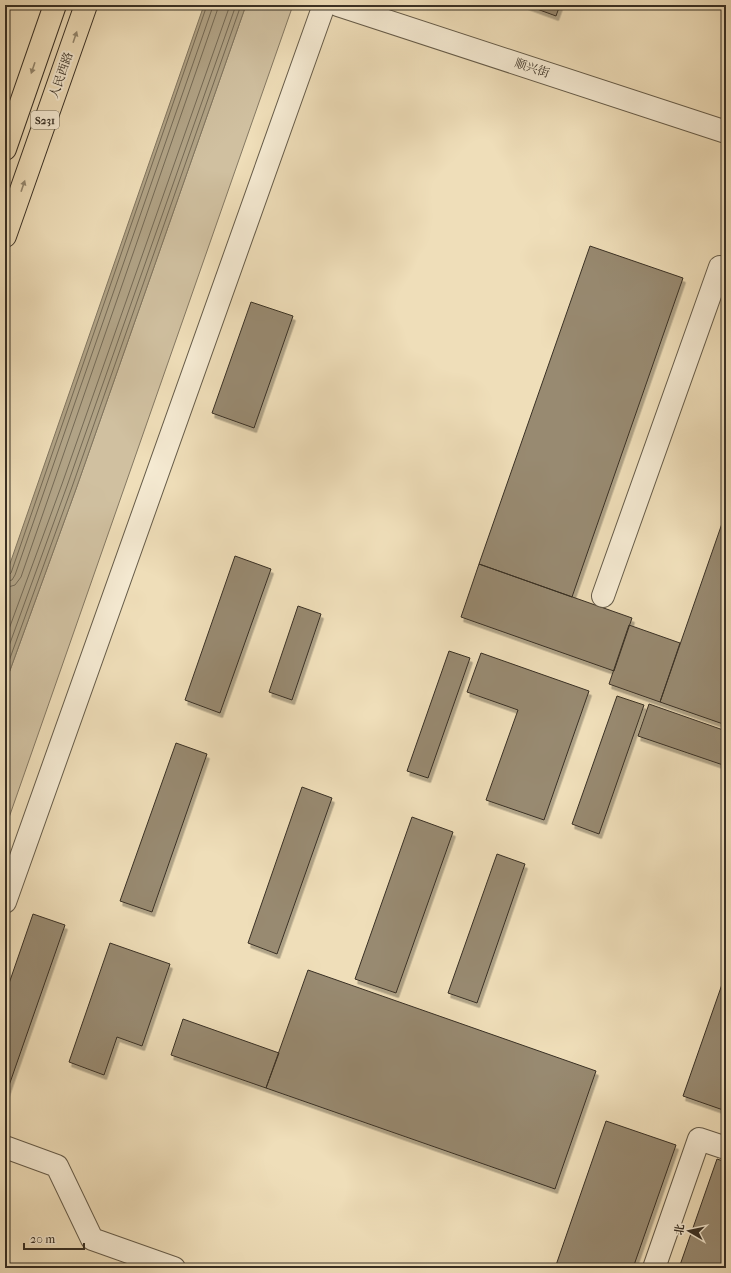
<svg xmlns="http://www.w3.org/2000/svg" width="731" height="1273" viewBox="0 0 731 1273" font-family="'IM FELL French Canon','Noto Serif SC',serif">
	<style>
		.green { fill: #d0c0a0; stroke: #847862 }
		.water { fill: #b1a386; stroke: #81755f }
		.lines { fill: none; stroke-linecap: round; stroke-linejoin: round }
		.shore { stroke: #756a55; stroke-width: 1 }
		.building { fill: #988a71; stroke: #393024; filter: url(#shadow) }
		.minor-casing { stroke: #665c49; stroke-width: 24 }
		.major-casing { stroke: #393024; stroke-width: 24 }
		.minor { stroke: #f5ead2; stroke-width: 22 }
		.major { stroke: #efdeb9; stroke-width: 22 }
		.oneway { fill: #94876e }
		.labels { text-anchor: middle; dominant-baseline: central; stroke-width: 4; stroke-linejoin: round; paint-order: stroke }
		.shield { fill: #f5ead2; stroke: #716858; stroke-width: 1 }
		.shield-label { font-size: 11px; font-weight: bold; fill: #393024 }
		.street-label { font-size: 12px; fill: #393024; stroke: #f5ead2 }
	</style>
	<defs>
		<filter id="shadow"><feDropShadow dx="2.5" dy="4.5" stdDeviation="0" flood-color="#0004"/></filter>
	</defs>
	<rect width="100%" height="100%" fill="#efdeb9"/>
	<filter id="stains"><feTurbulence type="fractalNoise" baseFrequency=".005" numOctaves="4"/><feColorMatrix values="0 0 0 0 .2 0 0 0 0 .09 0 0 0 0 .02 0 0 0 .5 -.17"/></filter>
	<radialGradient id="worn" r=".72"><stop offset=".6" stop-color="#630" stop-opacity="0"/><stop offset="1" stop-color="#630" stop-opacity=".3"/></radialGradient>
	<path class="green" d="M246,5H293L5,829V684L76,489Z"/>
	<path class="water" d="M204,5H246L76,489L5,684V578Z"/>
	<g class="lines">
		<path class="shore" d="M5,577L8,576L11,573L207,5
			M5,582L12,580L15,575L212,9V5
			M5,588L15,585L21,577L217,11L218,5
			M5,640L62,484L230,5
			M5,657L67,486L236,5
			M5,672L72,487L241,5"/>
	</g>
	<path class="building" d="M526,5H560L556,16Z
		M590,246L683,278L572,597L479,564Z
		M251,302L293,316L254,428L212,413Z
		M726,512V725L660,702Z
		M235,556L271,569L220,713L185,700Z
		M479,564L632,618L614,671L461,617Z
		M298,606L321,614L292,700L269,692Z
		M629,625L680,643L660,702L609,684Z
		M449,651L470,658L428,778L407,771Z
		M481,653L589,691L544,820L486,800L518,710L467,692Z
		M617,696L644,705L599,834L572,824Z
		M649,704L726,731V766L638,736Z
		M176,743L207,754L152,912L120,901Z
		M302,787L332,798L277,954L248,943Z
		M412,817L453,832L396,993L355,979Z
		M497,854L525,864L477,1003L448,993Z
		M33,914L65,925L5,1097V995Z
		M110,943L170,964L142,1046L117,1037L104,1075L69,1062Z
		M308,970L596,1071L555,1189L266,1088Z
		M726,973V1111L683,1096Z
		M183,1019L279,1053L266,1088L171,1055Z
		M606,1121L676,1145L633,1268H555Z
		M717,1159L726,1162V1268H679Z"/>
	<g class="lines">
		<defs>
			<path id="minor" d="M338,5L726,132
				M603,596L720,267L726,269
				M5,902L324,5
				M5,1147L57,1166L92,1239L174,1268
				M654,1268L699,1139L726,1148"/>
			<path id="major" d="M5,149L55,5
				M5,236L86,5"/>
		</defs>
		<use href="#minor" class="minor-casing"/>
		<use href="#major" class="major-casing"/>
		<use href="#minor" class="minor"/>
		<use href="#major" class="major"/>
	</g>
	<defs><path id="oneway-solid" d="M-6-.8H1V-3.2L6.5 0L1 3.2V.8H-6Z"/></defs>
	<g class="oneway">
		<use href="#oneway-solid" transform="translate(75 37) rotate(-71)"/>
		<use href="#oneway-solid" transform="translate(33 68) rotate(109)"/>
		<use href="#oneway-solid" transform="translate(23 186) rotate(-71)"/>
	</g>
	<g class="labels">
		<rect class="shield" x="31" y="111" width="28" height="18" rx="3"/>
		<g class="shield-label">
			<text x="45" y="120">S231</text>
		</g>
		<g class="street-label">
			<text transform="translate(532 68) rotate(18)">顺兴街</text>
			<text transform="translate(61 75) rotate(-71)">人民西路</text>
		</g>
	</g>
	<rect width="731" height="1273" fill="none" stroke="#efdeb9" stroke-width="20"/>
	<rect x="6" y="6" width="719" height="1261" fill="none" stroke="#393024" stroke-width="2"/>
	<rect x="10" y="10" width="711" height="1253" fill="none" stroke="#393024"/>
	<g transform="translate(689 1231) rotate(279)" stroke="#f5ead2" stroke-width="3" paint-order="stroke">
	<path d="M0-3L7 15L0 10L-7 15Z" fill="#393024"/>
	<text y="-6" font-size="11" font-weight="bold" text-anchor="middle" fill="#393024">北</text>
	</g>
	<path d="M24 1243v6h60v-6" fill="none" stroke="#393024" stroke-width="2"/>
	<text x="30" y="1243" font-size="12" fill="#393024" stroke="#f5ead2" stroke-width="3" paint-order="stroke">20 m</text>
	<rect width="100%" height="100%" filter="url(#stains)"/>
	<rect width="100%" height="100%" fill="url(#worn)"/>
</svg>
